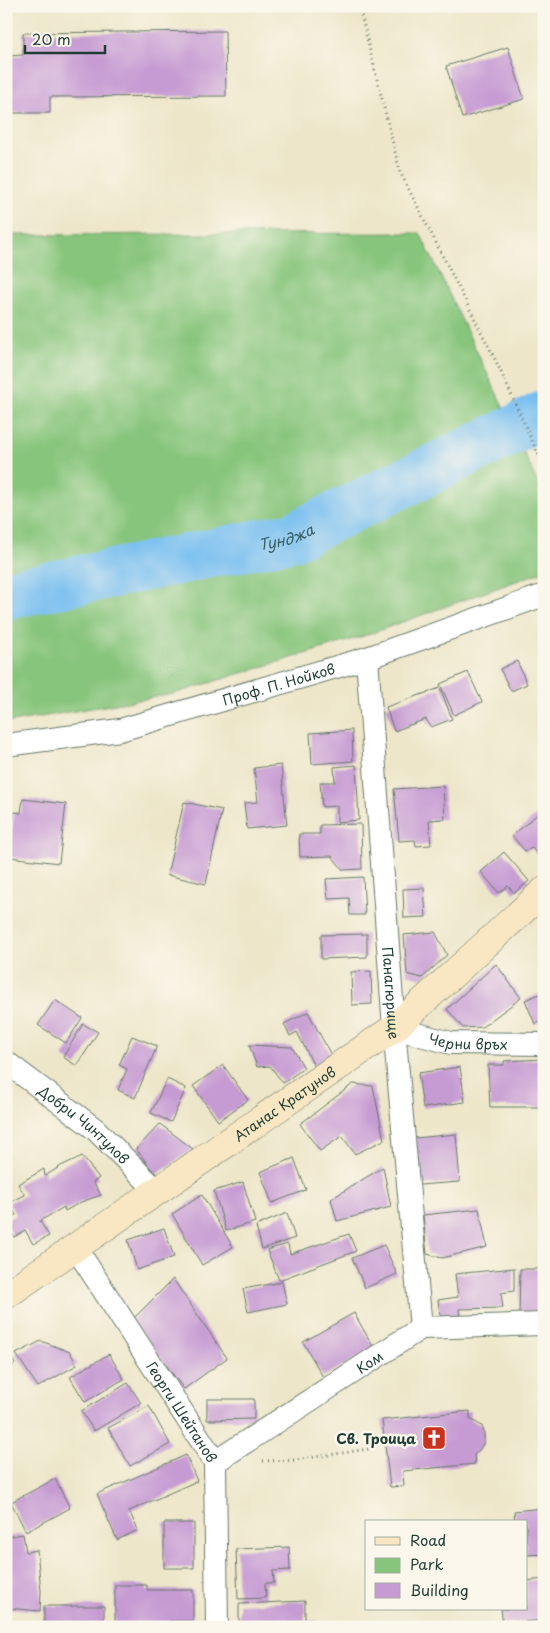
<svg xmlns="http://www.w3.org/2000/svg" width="550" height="1633" viewBox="0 0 550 1633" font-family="'Playpen Sans',sans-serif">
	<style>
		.green { fill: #87c57c; stroke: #538158 }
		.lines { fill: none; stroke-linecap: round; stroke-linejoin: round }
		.river { stroke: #79bff0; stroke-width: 49 }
		.building { fill: #c69bd3 }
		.street-casing { stroke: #677868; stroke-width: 24 }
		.secondary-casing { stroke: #677868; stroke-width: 29 }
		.path { stroke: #677868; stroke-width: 3; stroke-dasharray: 1 4; stroke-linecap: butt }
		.street { stroke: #fff; stroke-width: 22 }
		.secondary { stroke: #f9e7c3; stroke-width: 28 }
		.labels { text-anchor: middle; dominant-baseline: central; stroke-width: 5; stroke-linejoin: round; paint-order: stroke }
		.street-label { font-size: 14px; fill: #1f3d34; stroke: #fbf7ec }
		.poi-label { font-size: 14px; font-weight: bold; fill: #1f3d34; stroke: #fbf7ec; text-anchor: end }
		.water-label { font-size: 15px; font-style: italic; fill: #365e63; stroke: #fbf7ec }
	</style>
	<rect width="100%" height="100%" fill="#fbf7ec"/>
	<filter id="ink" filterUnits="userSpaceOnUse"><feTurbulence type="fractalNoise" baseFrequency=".02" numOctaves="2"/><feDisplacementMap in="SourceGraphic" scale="10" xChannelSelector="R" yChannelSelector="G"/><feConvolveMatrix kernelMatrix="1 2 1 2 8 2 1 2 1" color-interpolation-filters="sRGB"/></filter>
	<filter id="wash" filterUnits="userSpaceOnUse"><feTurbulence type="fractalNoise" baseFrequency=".0096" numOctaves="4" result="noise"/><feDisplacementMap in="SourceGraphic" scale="20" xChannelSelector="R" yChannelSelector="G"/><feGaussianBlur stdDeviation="1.12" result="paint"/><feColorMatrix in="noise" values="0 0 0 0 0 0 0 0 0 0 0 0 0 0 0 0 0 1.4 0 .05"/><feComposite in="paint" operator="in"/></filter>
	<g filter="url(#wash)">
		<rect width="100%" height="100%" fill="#ede6c9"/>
		<path class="green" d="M420,233L500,400L544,497V571L364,636L173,694L6,723V235Z
			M544,396V436L529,403Z"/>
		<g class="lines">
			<path class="river" id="s1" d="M6,595L292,537L544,415"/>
		</g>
		<g id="blocks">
			<path class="building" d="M225,31L226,96L50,97V113H6V56L23,55V33Z
				M508,47L524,99L462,118L446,66Z
				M517,661L527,684L511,691L500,669Z
				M468,672L482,702L454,715L440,684Z
				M440,688L452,719L431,727L426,719L394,731L386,707Z
				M352,730L353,761L312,764L310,733Z
				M281,765L287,825L247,829L244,803L258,802L254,768Z
				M356,765L359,820L337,822V806L322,807L320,782H335L334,767Z
				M443,786L445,819L429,820L431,845L416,846L415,840L399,841L394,789Z
				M23,799L66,804L59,863L9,857L14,812L21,813Z
				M184,802L222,810L206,884L167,875Z
				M541,811L544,813V857L541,859L532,848L525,851L512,836Z
				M361,824L362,869L343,870L332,856L300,857L299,834H320V825Z
				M504,852L529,881L514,893L508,886L499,893L481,872Z
				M363,877L365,915H350L349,898L328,899L326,879Z
				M424,888L426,917L404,918L403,889Z
				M435,932L447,955L422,978L407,974L404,935Z
				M367,934V957L321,959V935Z
				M496,964L521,998L482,1027L463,1028L447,1009Z
				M371,971L372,1004L352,1005L351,972Z
				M544,992V1020L535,1024L525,1000Z
				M55,1000L82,1018L66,1043L38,1025Z
				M308,1012L331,1055L314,1066L297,1032L290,1036L284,1024Z
				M83,1024L98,1032L77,1066L63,1057Z
				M132,1036L157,1046L135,1098L118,1090L127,1069L119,1065Z
				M249,1045L292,1047L304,1068L283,1083L270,1066L257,1067Z
				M544,1059V1107H490L488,1065H504V1061Z
				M223,1065L248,1100L218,1121L193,1086Z
				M460,1067L465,1102L423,1108L418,1073Z
				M167,1079L186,1088L171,1122L151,1113Z
				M353,1084L373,1086L384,1140L355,1154L342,1136L320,1151L300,1124Z
				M160,1124L193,1149L156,1175L136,1149Z
				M456,1134L460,1182L419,1185L415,1138Z
				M82,1156L99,1178L93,1182L101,1195L81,1202L65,1211L64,1207L40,1221L49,1236L33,1244L25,1230L14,1237L6,1224V1220L16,1215L9,1203L25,1195L18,1184L44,1169L45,1176L61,1166Z
				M294,1158L306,1190L272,1203L260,1172Z
				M383,1167L391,1207L337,1221L331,1199Z
				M243,1182L255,1222L226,1231L214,1191Z
				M202,1195L233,1247L202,1265L172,1214Z
				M479,1209L487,1247L442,1258L427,1254L423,1215Z
				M287,1213L295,1238L262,1249L256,1226Z
				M164,1228L174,1257L137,1270L128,1240Z
				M349,1234L356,1251L279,1280L267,1250L288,1244L290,1254Z
				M384,1245L397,1274L365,1288L352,1258Z
				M514,1268V1291L501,1293L503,1308L459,1309L460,1320L441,1322L438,1300L458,1297L455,1274Z
				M520,1269H544V1317H519Z
				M173,1279L227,1358L184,1389L132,1320Z
				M282,1282L287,1304L248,1312L243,1289Z
				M354,1313L374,1348L323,1377L303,1342Z
				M41,1341L70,1352L77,1365L38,1387L16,1354Z
				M6,1351L15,1364L6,1370Z
				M109,1354L124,1379L85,1402L70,1377Z
				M128,1383L141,1403L94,1431L81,1411Z
				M207,1399H254V1419L207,1420Z
				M149,1406L170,1444L130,1466L108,1428Z
				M470,1411V1419L482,1426L484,1433V1442L480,1449L474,1455L475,1464L403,1471L404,1486L390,1487L382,1420Z
				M186,1455L197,1481L129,1511L138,1530L117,1540L97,1494Z
				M55,1479L70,1508L26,1532L11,1502Z
				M544,1508V1554L526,1555V1522H515L514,1511Z
				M164,1523H194V1568H164Z
				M23,1534L26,1552L37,1550L41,1591L40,1611L6,1608L9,1573L6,1563V1537Z
				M289,1547L290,1570L273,1571L274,1583H265L266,1598L238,1599L236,1549Z
				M544,1579V1620L503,1624L501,1609H526V1581Z
				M115,1585H147V1590H193V1621H169V1627H115Z
				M305,1601V1621L317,1620L318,1627H282L281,1625L269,1627H239V1604Z
				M44,1606H104V1627H44Z"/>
		</g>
	</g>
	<g filter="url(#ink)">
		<use href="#blocks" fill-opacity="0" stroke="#677868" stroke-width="1"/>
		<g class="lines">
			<defs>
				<g id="street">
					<path id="s2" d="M367,658L394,1028L421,1328"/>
					<path id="s3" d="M6,745L120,730L367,658L544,595"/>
					<path id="s4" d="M394,1028L451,1043L544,1044"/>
					<path id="s5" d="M6,1062L95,1129L157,1191"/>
					<path id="s6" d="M76,1248L215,1462L217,1627"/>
					<path id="s7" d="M215,1462L421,1328L544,1324"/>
				</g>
				<g id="secondary">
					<path id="s8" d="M6,1295L394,1028L544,891"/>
				</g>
			</defs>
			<use href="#street" class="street-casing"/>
			<use href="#secondary" class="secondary-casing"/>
			<path class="path" d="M359,6L400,172L496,361L544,467
				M263,1461L295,1460L369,1449"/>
			<use href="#street" class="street"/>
			<use href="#secondary" class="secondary"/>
		</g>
	</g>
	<defs>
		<symbol id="church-square" viewBox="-11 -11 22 22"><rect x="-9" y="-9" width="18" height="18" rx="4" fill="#c8321e" stroke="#fbf7ec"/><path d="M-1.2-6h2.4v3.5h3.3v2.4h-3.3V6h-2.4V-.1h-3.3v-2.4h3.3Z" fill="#fff"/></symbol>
	</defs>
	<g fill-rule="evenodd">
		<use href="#church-square" x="420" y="1424" width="28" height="28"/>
	</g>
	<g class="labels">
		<g class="street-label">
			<text stroke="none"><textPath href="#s3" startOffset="280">Проф. П. Нойков</textPath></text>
			<text stroke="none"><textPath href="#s2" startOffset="336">Панагюрище</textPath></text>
			<text stroke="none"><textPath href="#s4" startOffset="76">Черни връх</textPath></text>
			<text stroke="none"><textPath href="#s8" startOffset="338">Атанас Кратунов</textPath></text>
			<text stroke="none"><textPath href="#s5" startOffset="100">Добри Чинтулов</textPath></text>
			<text stroke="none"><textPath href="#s7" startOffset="184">Ком</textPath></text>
			<text stroke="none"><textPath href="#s6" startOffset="195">Георги Шейтанов</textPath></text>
		</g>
		<g class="poi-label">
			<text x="416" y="1438">Св. Троица</text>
		</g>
		<g class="water-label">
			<text stroke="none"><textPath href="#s1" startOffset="286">Тунджа</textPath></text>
		</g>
	</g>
	<rect width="550" height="1633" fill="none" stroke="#fbf7ec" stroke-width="25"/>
	<rect x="365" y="1520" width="162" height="90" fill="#fbf7ec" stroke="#a3ada2"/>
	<rect x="375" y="1537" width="25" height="8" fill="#f9e7c3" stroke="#a3ada2"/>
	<text x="410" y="1546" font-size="15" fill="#1f3d34">Road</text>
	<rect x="375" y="1558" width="25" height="15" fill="#87c57c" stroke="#a3ada2"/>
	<text x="410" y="1570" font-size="15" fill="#1f3d34">Park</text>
	<rect x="375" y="1583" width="25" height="15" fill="#c69bd3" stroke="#a3ada2"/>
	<text x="410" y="1596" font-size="15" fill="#1f3d34">Building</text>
	<path d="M25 45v8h80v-8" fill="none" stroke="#1f3d34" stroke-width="2.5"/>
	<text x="32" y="45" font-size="15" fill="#1f3d34" stroke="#fbf7ec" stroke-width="4" paint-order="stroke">20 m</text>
</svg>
